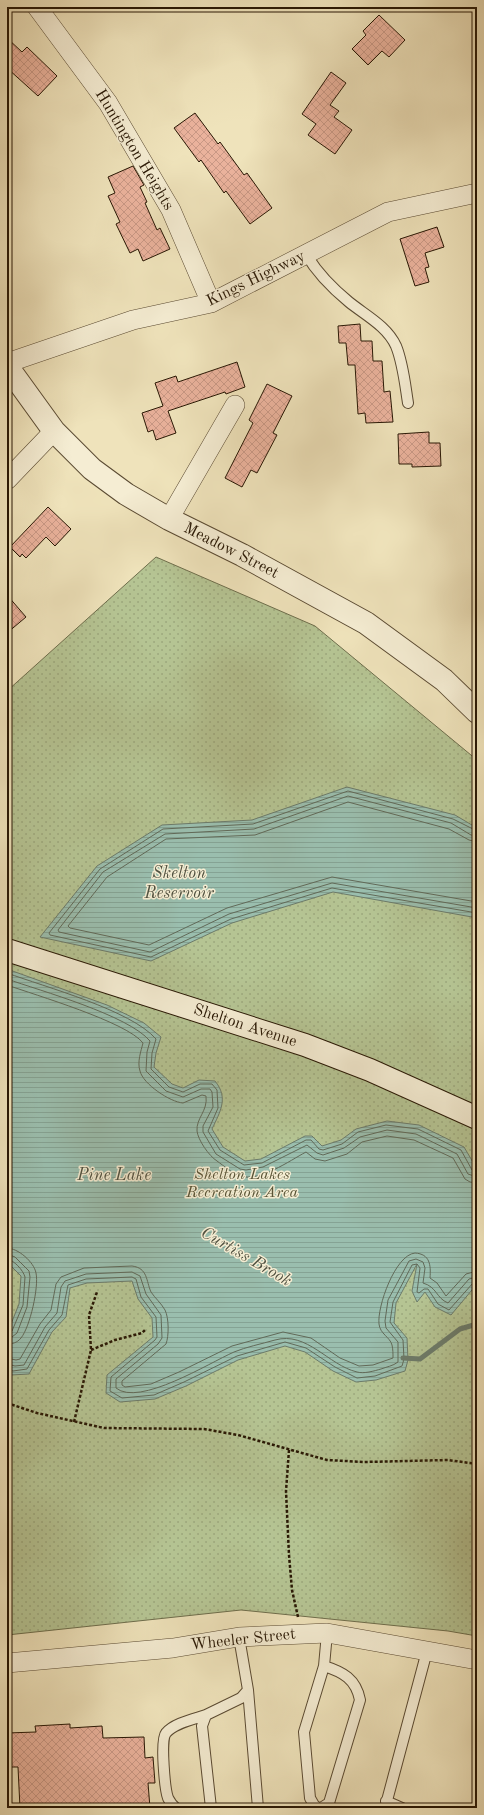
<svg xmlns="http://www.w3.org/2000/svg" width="484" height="1815" viewBox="0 0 484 1815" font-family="'Old Standard TT',serif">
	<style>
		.park { fill: url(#park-dots); stroke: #6e6e4c }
		.water { fill: url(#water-rules); stroke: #6c7b6a }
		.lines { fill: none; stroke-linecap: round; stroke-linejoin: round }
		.shore { stroke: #616a59; stroke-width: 1 }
		.stream { stroke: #6c7b6a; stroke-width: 5 }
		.building { fill: url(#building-cross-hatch); stroke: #281704 }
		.service-casing { stroke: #5a4a32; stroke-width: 12 }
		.minor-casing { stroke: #5a4a32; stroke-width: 20 }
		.tertiary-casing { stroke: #5a4a32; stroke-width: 24 }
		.secondary-casing { stroke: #281704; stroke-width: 24 }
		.path { stroke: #281704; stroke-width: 2.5; stroke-dasharray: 3 2; stroke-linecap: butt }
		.service { stroke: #f5edd3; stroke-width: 10 }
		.minor { stroke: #f5edd3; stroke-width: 19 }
		.tertiary { stroke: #f5edd3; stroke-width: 22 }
		.secondary { stroke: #f5edd3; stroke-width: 22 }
		.labels { text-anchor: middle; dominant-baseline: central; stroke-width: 3; stroke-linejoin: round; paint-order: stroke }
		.street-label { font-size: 16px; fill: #281704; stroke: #f5edd3 }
		.park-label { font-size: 16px; font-style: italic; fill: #595436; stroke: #f5edd3 }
		.water-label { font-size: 17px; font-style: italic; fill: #505140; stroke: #f5edd3 }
	</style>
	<defs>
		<pattern id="park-dots" width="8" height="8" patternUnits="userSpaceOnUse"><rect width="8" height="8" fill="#b5c493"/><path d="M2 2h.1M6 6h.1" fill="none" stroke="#9ca87d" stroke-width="1.8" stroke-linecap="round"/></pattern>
		<pattern id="water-rules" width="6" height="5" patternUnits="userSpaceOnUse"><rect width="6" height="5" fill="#9abeae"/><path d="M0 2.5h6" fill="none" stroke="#85a394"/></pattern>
		<pattern id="building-cross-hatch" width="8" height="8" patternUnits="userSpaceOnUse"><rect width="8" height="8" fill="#eab29c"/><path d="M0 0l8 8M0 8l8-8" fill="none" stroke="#c99885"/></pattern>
	</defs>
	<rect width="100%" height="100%" fill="#efe3bb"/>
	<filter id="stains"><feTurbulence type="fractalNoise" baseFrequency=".005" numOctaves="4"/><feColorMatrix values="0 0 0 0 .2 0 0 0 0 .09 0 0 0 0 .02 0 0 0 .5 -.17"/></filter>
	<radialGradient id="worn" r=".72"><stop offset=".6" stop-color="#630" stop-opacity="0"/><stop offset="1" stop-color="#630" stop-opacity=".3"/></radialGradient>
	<path class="park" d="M156,557L315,626L477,760V1636L448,1631L241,1610L7,1635V691Z"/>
	<path class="water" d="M347,787L455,815L477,828V916L472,917L333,892L232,923L151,961L40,937L97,866L162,825L252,820Z
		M7,969L107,1005L144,1023L161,1037L156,1053L154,1067L172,1084L183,1088L199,1080L215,1081C229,1098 220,1112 212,1129L223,1147L245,1161L261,1159L305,1136H312L322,1146L341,1140L356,1129L387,1121L419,1125L464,1147L477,1169V1284L451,1315L435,1307L425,1292L417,1302L412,1291L417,1264L396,1303L394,1323L407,1338L408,1360L405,1371L376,1380L356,1382L333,1371L305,1352L285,1346L238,1360L186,1386L155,1399L120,1402L106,1393L107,1375L153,1337L152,1318L138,1299L132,1281L87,1283L70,1288L66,1317L52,1332L29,1374L11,1375L7,1372V1334L19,1304L21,1276L7,1262Z"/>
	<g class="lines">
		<path class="shore" d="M477,831L453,819L348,791L253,824L163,829L100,869L49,933L50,935L151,957L231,919L332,888L477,913
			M477,836L471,835L451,823L348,796L254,829L165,834L103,872L58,930L59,932L150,952L229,914L332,883L477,908
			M477,842L469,840L449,829L348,802L255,835L166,839L107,877L68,926L70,928L149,945L227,908L332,877L477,902
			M7,973C45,987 131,1010 156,1039L152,1053L151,1069L169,1087L183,1092L200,1084H212L217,1090L218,1108L208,1131L220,1150L244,1165L262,1163L306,1140H311L319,1149L323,1150L342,1144L358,1132L386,1125L418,1129L461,1150L472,1170L477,1172
			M7,979C41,991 128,1015 150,1041L147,1052L146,1071L166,1091L183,1097L201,1089H210L212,1092L213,1107L203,1126V1132L216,1154L240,1169L246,1170L263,1167L307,1145L317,1153L323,1155L344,1148L360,1137L387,1130L416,1134L457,1154L468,1174L477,1177
			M7,985C35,995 127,1022 143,1043C141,1051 137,1062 140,1071C143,1084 170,1102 183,1103L202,1095L206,1096C208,1111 196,1118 197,1131C198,1140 209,1156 217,1161C224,1166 232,1173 240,1176C260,1182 289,1161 306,1152L315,1159L325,1161L347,1154L362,1142L387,1136L414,1140L453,1158L465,1179L470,1182L477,1183
			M7,1248C18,1248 34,1262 36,1273C39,1287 30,1327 21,1338C17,1343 12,1344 7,1344
			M7,1254L15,1257L29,1271L30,1277L27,1307L17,1333L12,1337L7,1338
			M7,1259C14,1260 23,1270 25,1277L23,1305L12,1331L7,1333
			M7,1358L16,1360L20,1359L40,1324L51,1310L56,1284L61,1277L84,1268L132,1266C148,1268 146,1281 151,1292C155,1298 161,1303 165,1310C169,1318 169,1336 166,1344L122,1381V1385L125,1387L151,1384L179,1372L232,1346L283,1332L311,1338L340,1358L359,1366L373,1365L393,1358C393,1354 393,1349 392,1345C390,1337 380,1334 379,1324C377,1307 395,1255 415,1253C430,1254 431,1265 430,1278L437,1283L446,1296L466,1274L477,1271
			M7,1364L15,1366L24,1365L45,1327L57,1313L61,1287L65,1281L86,1274L132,1272L140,1276L146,1294L161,1315L162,1338L158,1344L116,1379V1388C139,1407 209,1363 234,1352C246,1347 261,1344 275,1340C307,1331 328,1365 357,1372C364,1374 374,1371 381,1369C386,1367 393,1366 398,1362V1342L386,1328L385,1321L388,1300L409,1261L416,1259L423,1262L425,1268L423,1283C437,1287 436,1298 448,1303L469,1279L477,1277
			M7,1369L13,1371L27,1369L49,1330L62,1315L68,1285L86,1279L132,1277L136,1279L141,1297L156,1317L157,1337L155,1340L111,1377L110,1391L122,1398L154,1395L184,1382L237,1356L285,1342L306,1348L335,1367L357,1378L375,1376L402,1366L404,1359L403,1340L390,1322L393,1302L412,1265L417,1264L420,1268L417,1292L419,1293L424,1289H428L438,1304L449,1310L473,1283L477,1282"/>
		<path class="stream" d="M403,1358L420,1359L460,1329L477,1324"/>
	</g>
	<path class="building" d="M379,15L405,40L389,57L382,51L368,65L352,49L366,35L363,31Z
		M7,38L22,52L27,47L57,76L38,96L7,68Z
		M331,72L346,83L330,105L339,111L334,117L352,130L335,154L308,135L316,124L302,114Z
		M195,113L218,144L220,142L244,175L247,173L272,208L250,224L226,191L224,193L201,160L199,162L174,128Z
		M133,166L144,185L140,187L147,202L145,203L157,230L160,228L170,249L143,261L138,249L130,253L116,224L120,222L108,196L115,193L108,177Z
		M437,227L444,247L425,253L429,267L425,268L429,282L415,286L400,239Z
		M360,324L361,341H372L373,361H382L384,392L390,391L393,422L366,423L365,413L358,414L355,365H348L346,343H339L338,326Z
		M237,362L245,387L226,394L225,392L168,411L176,433L156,440L153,430L148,432L142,413L163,406L155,383L176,376L178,382Z
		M267,384L292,396L273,433L277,435L257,473L251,470L242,487L225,478L253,423L249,420Z
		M429,432V443H440L441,466L412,467V464H399L398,434Z
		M48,507L71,529L55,546L46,537L26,558L22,554L20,557L10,547Z
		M7,595L26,617L7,633Z
		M70,1724V1728L102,1726L103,1738L144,1737L145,1758L153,1757L155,1783H148L150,1808H20L18,1767H7V1733L36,1732L35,1726Z"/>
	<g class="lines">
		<defs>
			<path id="service" d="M306,254C317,273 332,288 349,302C365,315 387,326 396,346C403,363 405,384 408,403
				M239,1637L248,1690L258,1808
				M386,1801L402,1808
				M176,1808C173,1806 170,1802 168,1798C165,1790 160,1740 166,1733C174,1723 194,1719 206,1715
				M211,1808L202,1726L206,1715L241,1698L248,1690
				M318,1808L314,1805L310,1798L304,1732L324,1666L327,1633
				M321,1808L329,1803L360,1700C356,1679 343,1672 324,1666
				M385,1808L427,1651"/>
			<path id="minor" d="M37,7L108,103L171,210L211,303
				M7,363L133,320L211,303L388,212L477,193
				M7,480L54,431
				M169,519L235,405
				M7,1663L173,1648L239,1637L327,1633L477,1660"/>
			<path id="tertiary" d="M7,366L54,431L92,469L126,494L169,519L242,555L366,623L444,680L477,712"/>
			<path id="secondary" d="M7,950L305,1045L370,1070L477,1118"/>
		</defs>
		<use href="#service" class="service-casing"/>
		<use href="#minor" class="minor-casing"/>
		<use href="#tertiary" class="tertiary-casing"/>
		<use href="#secondary" class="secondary-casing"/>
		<path class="path" d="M91,1350L115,1340L142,1333L146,1329
			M7,1403L37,1413L104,1428L204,1429L238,1435L327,1460L364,1462L448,1460L477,1464
			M74,1422L91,1350L89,1315L97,1292
			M289,1450L286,1491L289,1555L292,1590L298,1617"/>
		<use href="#service" class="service"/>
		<use href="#minor" class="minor"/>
		<use href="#tertiary" class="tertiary"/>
		<use href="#secondary" class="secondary"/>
	</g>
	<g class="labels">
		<g class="street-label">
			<text transform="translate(134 150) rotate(59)">Huntington Heights</text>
			<text transform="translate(256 279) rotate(-26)">Kings Highway</text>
			<text transform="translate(231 551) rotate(27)">Meadow Street</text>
			<text transform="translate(245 1026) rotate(18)">Shelton Avenue</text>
			<text transform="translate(243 1640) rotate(-6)">Wheeler Street</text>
		</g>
		<g class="park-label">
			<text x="242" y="1175">Shelton Lakes<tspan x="242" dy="18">Recreation Area</tspan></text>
		</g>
		<g class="water-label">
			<text x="179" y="873">Skelton<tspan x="179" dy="20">Reservoir</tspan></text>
			<text x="114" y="1175">Pine Lake</text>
			<text transform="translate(246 1257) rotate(30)">Curtiss Brook</text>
		</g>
	</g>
	<rect width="484" height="1815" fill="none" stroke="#efe3bb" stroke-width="24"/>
	<rect x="8" y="8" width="468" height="1799" fill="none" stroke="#281704" stroke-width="2"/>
	<rect x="12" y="12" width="460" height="1791" fill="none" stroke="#281704"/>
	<rect width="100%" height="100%" filter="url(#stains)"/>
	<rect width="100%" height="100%" fill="url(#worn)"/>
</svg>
